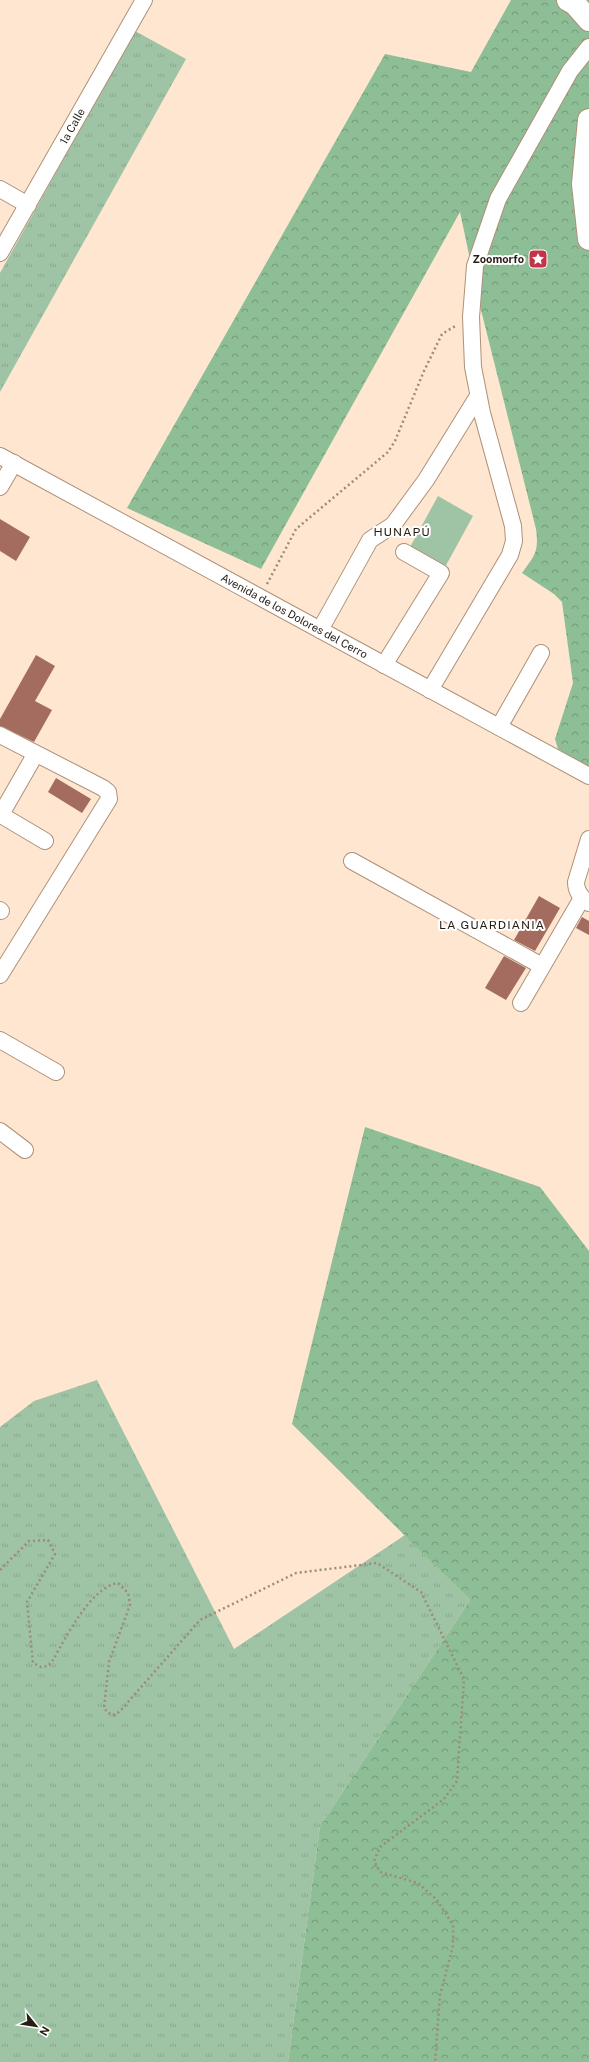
<svg xmlns="http://www.w3.org/2000/svg" width="589" height="2062" viewBox="0 0 589 2062" font-family="'Public Sans',sans-serif">
	<style>
		.grass { fill: url(#grass-tufts) }
		.forest { fill: url(#forest-crowns) }
		.green { fill: #9ec4a5 }
		.building { fill: #a46c5e }
		.lines { fill: none; stroke-linecap: round; stroke-linejoin: round }
		.street-casing { stroke: #ae9178; stroke-width: 18 }
		.secondary-casing { stroke: #ae9178; stroke-width: 24 }
		.path { stroke: #9d8b7a; stroke-width: 2.5; stroke-dasharray: 2 3; stroke-linecap: butt }
		.street { stroke: #fff; stroke-width: 16 }
		.secondary { stroke: #fff; stroke-width: 22 }
		.labels { text-anchor: middle; dominant-baseline: central; stroke-width: 4; stroke-linejoin: round; paint-order: stroke }
		.street-label { font-size: 11px; fill: #281d13; stroke: #fff }
		.poi-label { font-size: 11px; font-weight: bold; fill: #281d13; stroke: #fff; text-anchor: end }
		.neighbourhood-label { font-size: 12px; letter-spacing: 1px; fill: #281d13; stroke: #fff }
	</style>
	<defs>
		<pattern id="grass-tufts" width="24" height="20" patternUnits="userSpaceOnUse"><rect width="24" height="20" fill="#9ec4a5"/><path d="M3 7l-1-3M5 7V3M7 7l1-3M15 17l-1-3M17 17v-4M19 17l1-3" fill="none" stroke="#88a88d"/></pattern>
		<pattern id="forest-crowns" width="20" height="18" patternUnits="userSpaceOnUse"><rect width="20" height="18" fill="#8ebe96"/><path d="M2 6a3 3 0 1 1 6 0M12 15a3 3 0 1 1 6 0" fill="none" stroke="#749a79"/></pattern>
	</defs>
	<rect width="100%" height="100%" fill="#fee6d0"/>
	<path class="grass" d="M135,31L186,59L0,392V273Z
		M97,1380L234,1649L405,1535L470,1600L320,1826L288,2062H0V1427L34,1401Z"/>
	<path class="forest" d="M511,0H589V768L558,749L555,739L573,683L562,602L554,594L522,573C535,555 539,552 536,529L479,302L460,212L261,569L127,508L385,54L471,72Z
		M365,1127L540,1187L589,1251V2062H288L320,1826L470,1600L292,1424Z"/>
	<path class="green" d="M438,496L473,516L444,569L409,549Z"/>
	<path class="building" d="M0,519L30,537L16,561L0,551Z
		M36,655L55,666L35,701L52,710L34,742L0,726V719Z
		M56,778L91,799L82,813L48,792Z
		M539,896L560,908L535,951L514,940Z
		M582,917L589,921V935L576,928Z
		M504,956L526,968L506,1000L485,988Z"/>
	<g class="lines">
		<defs>
			<g id="street">
				<path d="M0,189L28,205"/>
				<path id="s1" d="M0,253L144,0"/>
				<path id="s2" d="M0,456L589,776"/>
				<path d="M0,487L14,463"/>
				<path d="M320,630L370,540L393,525L426,480L478,396"/>
				<path d="M384,665L441,573L404,552"/>
				<path d="M430,690L510,555L514,541L513,526L482,413L473,367L471,317L475,266L498,199L570,71L589,47"/>
				<path d="M499,727L541,653"/>
				<path d="M0,735L103,788L108,792L109,799L0,975"/>
				<path d="M1,815L45,841"/>
				<path d="M0,816L35,755"/>
				<path d="M589,839L576,882C576,892 581,898 589,903"/>
				<path d="M352,861L542,966"/>
				<path d="M0,910L1,911"/>
				<path d="M521,1003L582,898"/>
				<path d="M0,1040L56,1072"/>
				<path d="M0,1131L25,1150"/>
			</g>
			<path id="secondary" d="M568,0L575,4L589,20
				M589,120L583,184L589,239"/>
		</defs>
		<use href="#street" class="street-casing"/>
		<use href="#secondary" class="secondary-casing"/>
		<path class="path" d="M267,584L296,529L388,452L395,441L424,371L442,334L457,325
			M0,1570L29,1541L48,1540L55,1554L27,1602L33,1663L41,1667L48,1666L53,1660C66,1637 91,1587 118,1583L128,1593L130,1605L109,1662L104,1708L108,1713L115,1715L121,1710L200,1620L296,1573L377,1563L421,1592L464,1679L457,1781L444,1799L380,1847L374,1861L380,1872L418,1883L437,1900L453,1925V1946L440,1995L435,2062"/>
		<use href="#street" class="street"/>
		<use href="#secondary" class="secondary"/>
	</g>
	<defs>
		<symbol id="sight-square" viewBox="-11 -11 22 22"><rect x="-9" y="-9" width="18" height="18" rx="4" fill="#c43449" stroke="#fff"/><path d="M0-6L1.8-2.2L6-1.7L2.9 1.2L3.7 5.4L0 3.3L-3.7 5.4L-2.9 1.2L-6-1.7L-1.8-2.2Z" fill="#fff"/></symbol>
	</defs>
	<g fill-rule="evenodd">
		<use href="#sight-square" x="527" y="248" width="22" height="22"/>
	</g>
	<g class="labels">
		<g class="street-label">
			<text stroke="none"><textPath href="#s1" startOffset="146">1a Calle</textPath></text>
			<text stroke="none"><textPath href="#s2" startOffset="335">Avenida de los Dolores del Cerro</textPath></text>
		</g>
		<g class="poi-label">
			<text x="524" y="259">Zoomorfo</text>
		</g>
		<g class="neighbourhood-label">
			<text x="402" y="532">HUNAPÚ</text>
			<text x="492" y="925">LA GUARDIANIA</text>
		</g>
	</g>
	<g transform="translate(36 2026) rotate(120)" stroke="#ffffff" stroke-width="3" paint-order="stroke">
	<path d="M0-3L7 15L0 10L-7 15Z" fill="#281d13"/>
	<text y="-6" font-size="11" font-weight="bold" text-anchor="middle" fill="#281d13">N</text>
	</g>
</svg>
